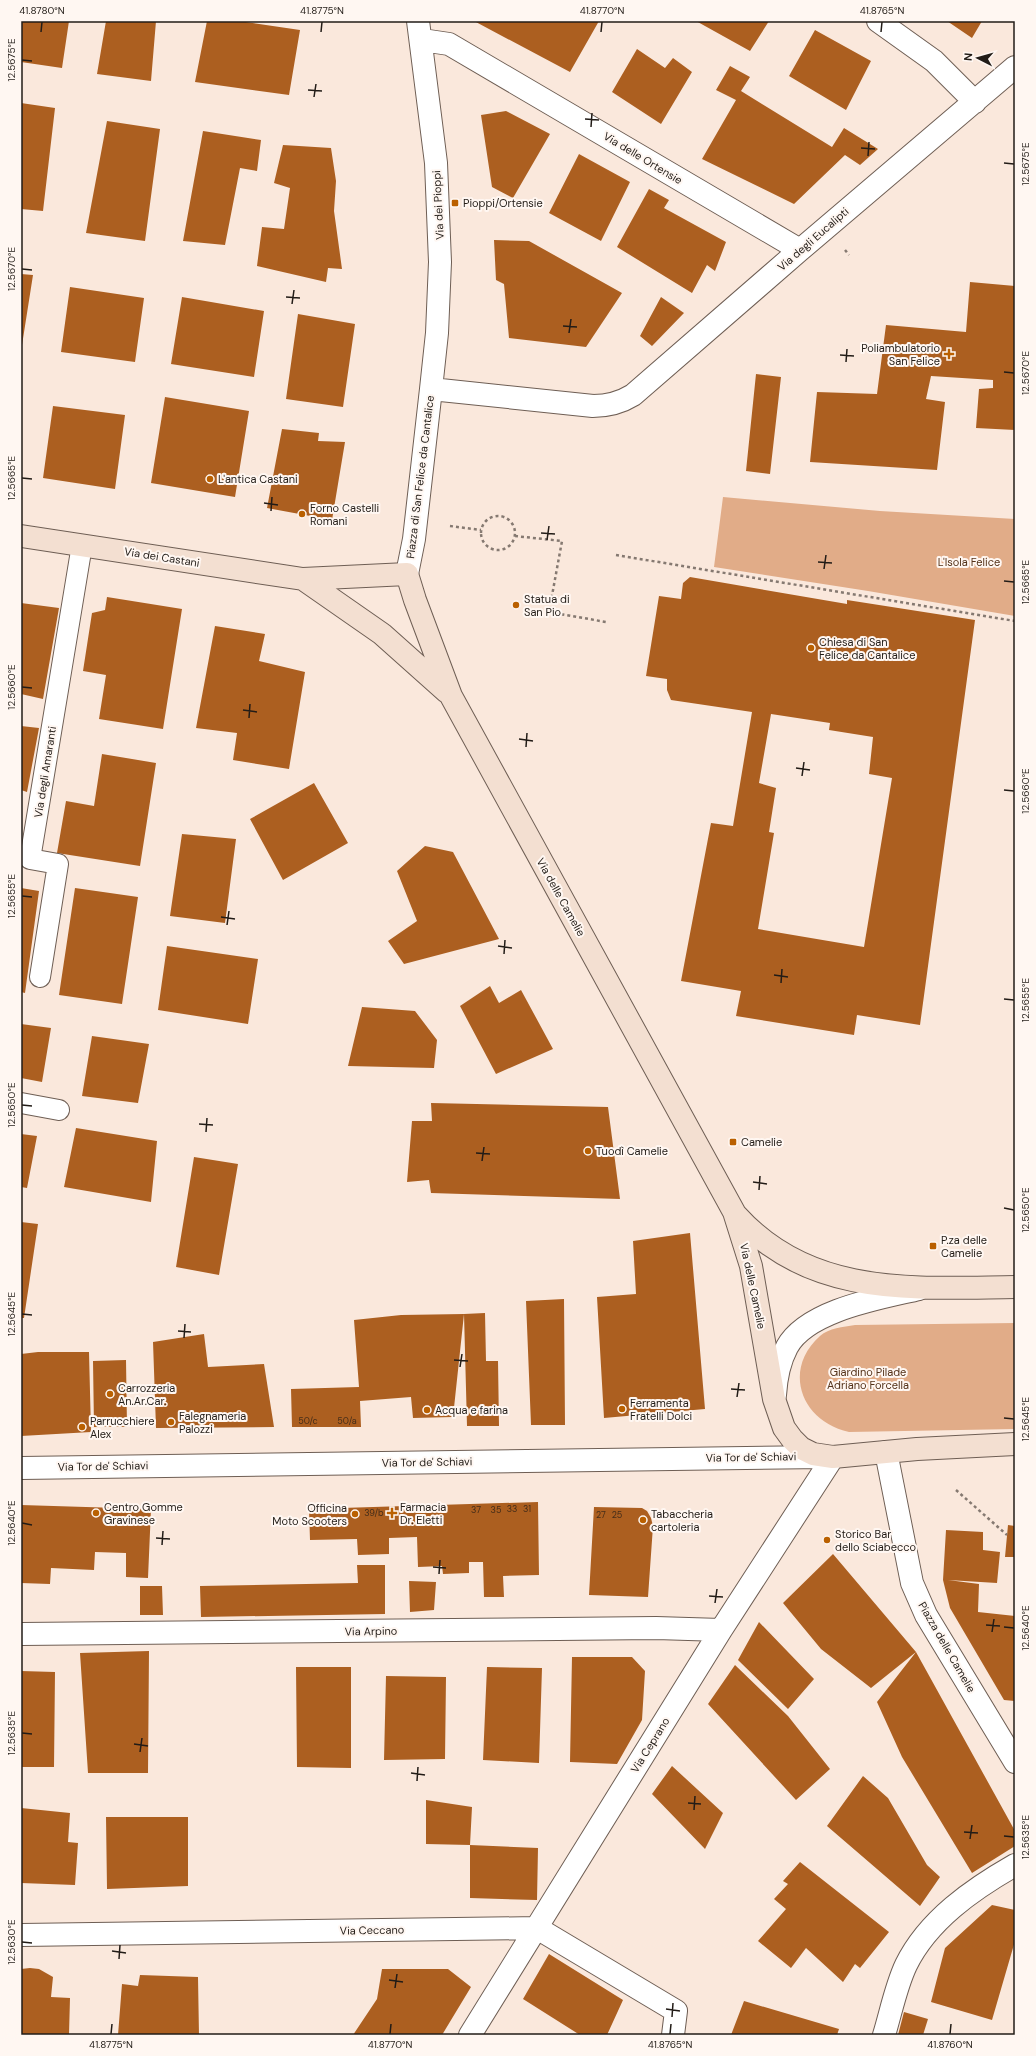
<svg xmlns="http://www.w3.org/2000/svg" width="1036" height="2056" viewBox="0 0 1036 2056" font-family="'DM Sans',sans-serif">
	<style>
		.green { fill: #e1ac88 }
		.building { fill: #ac5f20; fill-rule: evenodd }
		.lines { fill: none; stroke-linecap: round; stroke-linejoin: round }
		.lane-casing { stroke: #6e5e54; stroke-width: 22 }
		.street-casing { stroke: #6e5e54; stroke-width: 24 }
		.secondary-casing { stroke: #6e5e54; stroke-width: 24 }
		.path { stroke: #857971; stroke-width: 2.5; stroke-dasharray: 3 3; stroke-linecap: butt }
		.lane { stroke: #fff; stroke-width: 20 }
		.street { stroke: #fff; stroke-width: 22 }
		.secondary { stroke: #f3dfd1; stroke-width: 22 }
		.ticks { fill: none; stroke: #221c17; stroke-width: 1.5 }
		.poi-dot { fill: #ba6000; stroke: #fff7f2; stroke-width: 1.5 }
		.labels { text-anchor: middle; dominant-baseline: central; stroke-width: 4; stroke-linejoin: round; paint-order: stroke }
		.number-label { font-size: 9px; fill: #442d19 }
		.street-label { font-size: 11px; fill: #221c17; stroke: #fff7f2 }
		.poi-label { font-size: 11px; fill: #221c17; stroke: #fff7f2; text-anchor: start }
		.park-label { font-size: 11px; fill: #543219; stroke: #fff7f2 }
		.neatline { fill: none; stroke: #221c17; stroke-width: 1.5 }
		.ticks-label { font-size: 10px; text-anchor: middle; fill: #221c17 }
	</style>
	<rect width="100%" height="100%" fill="#fae8dc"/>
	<path class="green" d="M723,497L880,511L1015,519V616L868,591L714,567Z
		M1015,1323V1429L849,1432C801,1421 782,1370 820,1336C829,1328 843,1327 855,1325Z"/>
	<path class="building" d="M21,21H69L62,68L21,62Z
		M106,21H156L151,81L97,74Z
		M207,21H239L300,30L289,95L195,82Z
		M474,21H599L570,72Z
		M696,21H769L750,51Z
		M947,21H982L972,38Z
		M815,30L871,61L846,110L789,76Z
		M637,49L665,68L673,58L692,72L661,124L612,92Z
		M730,66L750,77L741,91L832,147L844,128L878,149L860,165L845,155L794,204L702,159L736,100L716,90Z
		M21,103L55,108L43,211L21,209Z
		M506,111L550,134L513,198L492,187L481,115Z
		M107,121L160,129L145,241L86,233Z
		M203,131L261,140L257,171L240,168L225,245L183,241Z
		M283,145L331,148L336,181L334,211L342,269L328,268L326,282L257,266L262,227L284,229L290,188L274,183Z
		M579,154L630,182L601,241L549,213Z
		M649,189L669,200L664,208L726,242L715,271L707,265L692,293L617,247Z
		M494,240L529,241L622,293L586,347L509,338L504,284L496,280Z
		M21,274L33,275L22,345H21Z
		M970,282L1015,286V430L976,428L979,389L993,388V380L931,376L926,399L945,402L937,470L810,462L817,392L877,394L886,325L966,332Z
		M70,287L144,298L135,362L61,352Z
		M182,297L264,311L254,377L171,364Z
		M661,297L684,313L652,346L640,336Z
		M298,314L355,324L343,407L286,399Z
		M756,374L781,377L770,474L746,471Z
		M165,397L249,411L235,497L151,483Z
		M53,406L125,415L115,489L43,478Z
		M282,429L319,433L318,441L345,442L332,520L267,508Z
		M690,577L847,604V600L975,620L920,1025L857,1015L854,1035L736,1016L741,991L681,981L711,823L733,826L752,712L671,700L667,690V679L646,676L659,596L681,599L683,583ZM771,714L830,723L829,730L873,737L869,774L892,778L864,947L758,929L774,833L769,832L776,788L759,783Z
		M107,597L182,609L163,729L99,719L106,675L83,671L92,613L105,610Z
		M21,603L59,608L43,699L21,694Z
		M215,626L265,634L259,661L305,672L289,769L233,760L237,733L196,728Z
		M21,726L39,728L27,792L21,790Z
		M102,754L156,763L140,866L57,853L66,801L94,806Z
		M314,783L348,843L283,880L250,819Z
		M182,834L236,839L225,923L170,916Z
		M425,846L453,852L499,939L404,964L388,941L417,921L397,871Z
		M21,888L39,891L25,993L21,992Z
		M75,888L138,897L122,1004L59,995Z
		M167,946L258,959L248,1024L158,1010Z
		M490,986L499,1003L521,990L553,1049L496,1074L460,1006Z
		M362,1007L415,1011L437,1040L434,1068L348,1066Z
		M21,1024L51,1028L42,1082L21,1078Z
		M92,1036L149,1044L138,1103L82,1096Z
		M431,1103L608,1107L620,1199L431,1193L429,1180L407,1182L412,1121H432Z
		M76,1128L157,1141L151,1202L64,1187Z
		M21,1134L37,1136L27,1188L21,1187Z
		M194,1157L238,1164L219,1275L176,1267Z
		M21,1222L38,1224L24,1318H21Z
		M690,1233L705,1409L604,1418L597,1297L636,1294L633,1241Z
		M564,1299L565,1425H531L526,1301Z
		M485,1313L486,1361H498L499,1426H467L464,1314L453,1417L413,1418L411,1397L360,1401L361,1427H292L291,1389L359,1387L354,1320L401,1315L464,1314Z
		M204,1334L208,1367L264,1364L274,1427L156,1428L153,1342Z
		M38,1352H89L91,1432L21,1436V1354Z
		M126,1360L127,1427H94L93,1361Z
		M538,1502L539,1575L503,1576L504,1597H484L483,1562H469V1573L443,1574L442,1566L418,1567L417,1537L389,1538V1554L358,1555L357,1539L310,1540L309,1509Z
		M21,1505L151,1509L148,1578L126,1577V1553L95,1552L94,1570L51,1568L50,1584L21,1583Z
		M594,1507L642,1508L647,1511L651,1518L653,1526L648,1597L589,1595Z
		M1008,1525L1015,1526V1557H1005Z
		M946,1530L983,1532V1550L1000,1552L997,1583L948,1580L979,1584L978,1612L1015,1616V1701L1004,1700L950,1608L943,1580Z
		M833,1554L916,1652L1015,1831V1846L972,1873L902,1757L877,1702L916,1652L871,1688L821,1649L783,1603Z
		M357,1565H385V1614L201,1617L200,1586L358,1583Z
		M409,1581L436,1582L434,1610L410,1612Z
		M140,1586H162L163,1615H140Z
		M759,1622L814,1679L788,1709L738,1660Z
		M149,1651L148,1773H88L80,1653Z
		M572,1657H632L645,1671L642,1720L617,1764L570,1762Z
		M735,1665L788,1716L830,1769L796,1800L708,1704Z
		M296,1667H351V1768L297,1767Z
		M487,1667L542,1668L539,1763L483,1760Z
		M21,1671L55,1672L54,1767H21Z
		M386,1676L446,1677L445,1759L384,1760Z
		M672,1766L723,1813L705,1849L652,1794Z
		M863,1776L888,1798L927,1865L940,1877L920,1906L827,1826Z
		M426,1800L472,1807L470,1845L426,1844Z
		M21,1808L70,1813L68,1842L78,1843L75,1885L21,1883Z
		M106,1817H188V1886L107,1889Z
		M470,1845L538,1848L537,1900L470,1898Z
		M800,1862L889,1932L860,1968L855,1964L843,1982L806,1948L791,1968L758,1941L786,1909L774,1899L788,1884L783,1881Z
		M992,1905L1015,1910V1941L992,2020L931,2002L945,1948Z
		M549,1954L623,2000L607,2035H580L523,1999Z
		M30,1968L39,1969L53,1977L51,1997L70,1998L69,2035H21V1969Z
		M382,1969H448L471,1987L442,2035H353L377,1999Z
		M140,1975L198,1977L199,2035H118L122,1984L138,1986Z
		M744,2001L839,2029L837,2035H731Z
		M904,2012L928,2019L923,2035H898Z"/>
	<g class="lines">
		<defs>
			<path id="lane" d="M40,977L58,864L30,859L82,545
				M21,1103L59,1110"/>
			<path id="street" d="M878,21L934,61L975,102
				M422,40L449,44L800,250
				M431,389L593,406C608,406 620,403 633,395L800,250L1015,67
				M407,574L414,539L431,389L437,333L440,262L436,163L418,21
				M775,1395C776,1379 779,1362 787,1347C807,1310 881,1298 919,1289
				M886,1452L912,1583L926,1615L1015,1762
				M21,1468L824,1457
				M21,1634L656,1628L721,1630
				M21,1935L537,1928L676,2011L673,2035
				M470,2035L721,1630L833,1457
				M884,2035C891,2012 896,1986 906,1965C928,1920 973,1889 1015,1865"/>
			<path id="secondary" d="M21,536L303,579L407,574L415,600L451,696L734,1212L751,1266L774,1399L784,1428L792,1439L801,1448L813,1454L833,1457L917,1449L1015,1444
				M303,579L382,634L447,692
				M737,1216C811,1298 916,1288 1015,1287"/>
		</defs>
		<use href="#lane" class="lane-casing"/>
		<use href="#street" class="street-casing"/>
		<use href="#secondary" class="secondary-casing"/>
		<path class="path" d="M845,250L849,255
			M481 533a17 17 0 1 1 34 0a17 17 0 1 1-34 0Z
			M450,526L481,530
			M515,536L562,541L549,612L606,622
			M616,555L1015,621
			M956,1490L1007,1535"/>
		<use href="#lane" class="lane"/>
		<use href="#street" class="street"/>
		<use href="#secondary" class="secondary"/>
	</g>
	<path class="ticks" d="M41,32L42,22M321,32L322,22M601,32L602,22M881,32L882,22M22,60L32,61M308,90L322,91M314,97L316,84M585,119L599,120M591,127L592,113M861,148L875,149M868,156L869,142M1004,163L1014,164M22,269L32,270M286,297L300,298M292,304L294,290M563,326L577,327M569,333L571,319M840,355L854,356M846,362L847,349M1004,372L1014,373M22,478L32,479M264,503L278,505M271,511L272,497M541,533L555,534M547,540L549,526M818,562L832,563M824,569L826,555M1004,581L1014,582M22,687L32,688M243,710L257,712M249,718L250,704M519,739L533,741M526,747L527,733M796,768L810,770M802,776L804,762M1004,790L1014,791M22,896L32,897M221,917L235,919M227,925L229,911M498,946L512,948M504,954L505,940M774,975L788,977M781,983L782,969M1004,999L1014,1000M22,1105L32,1106M199,1124L213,1125M206,1132L207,1118M476,1153L490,1154M482,1161L484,1147M753,1182L767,1184M759,1190L760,1176M1004,1208L1014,1210M22,1314L32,1315M178,1331L191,1332M184,1338L185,1324M454,1360L468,1361M460,1367L462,1354M731,1389L745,1390M737,1397L739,1383M1004,1418L1014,1419M22,1523L32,1525M156,1538L170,1539M162,1545L163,1531M433,1567L446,1568M439,1574L440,1560M709,1596L723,1597M715,1603L717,1589M986,1625L1000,1626M1004,1627L1014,1628M992,1632L994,1619M22,1733L32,1734M134,1744L148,1746M140,1752L142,1738M411,1773L425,1775M417,1781L418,1767M688,1803L701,1804M694,1810L695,1796M964,1832L978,1833M1004,1836L1014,1837M970,1839L972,1825M22,1942L32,1943M112,1951L126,1953M119,1959L120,1945M389,1980L403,1982M395,1988L397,1974M666,2009L680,2011M672,2017L673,2003M111,2034L112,2024M390,2034L391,2024M670,2034L671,2024M950,2034L951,2024"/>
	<g class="poi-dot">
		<rect x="451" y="199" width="8" height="8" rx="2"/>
		<path d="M947 348h4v4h4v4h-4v4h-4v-4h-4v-4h4z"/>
		<circle cx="210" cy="479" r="4"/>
		<circle cx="302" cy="514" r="4"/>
		<circle cx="516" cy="605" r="4"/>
		<circle cx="811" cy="648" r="4"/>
		<rect x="729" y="1138" width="8" height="8" rx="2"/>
		<circle cx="588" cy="1151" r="4"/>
		<rect x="929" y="1242" width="8" height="8" rx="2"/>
		<circle cx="110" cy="1394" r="4"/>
		<circle cx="622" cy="1409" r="4"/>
		<circle cx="427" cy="1410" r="4"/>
		<circle cx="171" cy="1422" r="4"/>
		<circle cx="82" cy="1427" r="4"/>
		<circle cx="96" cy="1513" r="4"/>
		<path d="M390 1507h4v4h4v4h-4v4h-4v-4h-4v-4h4z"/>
		<circle cx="355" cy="1514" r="4"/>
		<circle cx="643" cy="1520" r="4"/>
		<circle cx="827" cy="1540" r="4"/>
	</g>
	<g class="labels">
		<g class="number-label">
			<text x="308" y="1421">50/c</text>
			<text x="347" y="1421">50/a</text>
			<text x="512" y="1509">33</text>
			<text x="527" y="1509">31</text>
			<text x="476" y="1510">37</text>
			<text x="496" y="1510">35</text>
			<text x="374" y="1513">39/b</text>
			<text x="601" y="1515">27</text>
			<text x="617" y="1515">25</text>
		</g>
		<g class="street-label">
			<text transform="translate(643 158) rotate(31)">Via delle Ortensie</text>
			<text transform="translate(438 205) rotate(-93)">Via dei Pioppi</text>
			<text transform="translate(813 239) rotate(-41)">Via degli Eucalipti</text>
			<text transform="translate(420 477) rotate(-83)">Piazza di San Felice da Cantalice</text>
			<text transform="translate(162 557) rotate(9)">Via dei Castani</text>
			<text transform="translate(45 772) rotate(-81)">Via degli Amaranti</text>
			<text transform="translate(561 897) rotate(61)">Via delle Camelie</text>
			<text transform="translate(753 1286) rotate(78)">Via delle Camelie</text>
			<text transform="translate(751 1457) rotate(-1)">Via Tor de' Schiavi</text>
			<text transform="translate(427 1462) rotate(-1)">Via Tor de' Schiavi</text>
			<text transform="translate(103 1466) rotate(-1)">Via Tor de' Schiavi</text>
			<text transform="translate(371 1631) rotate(-1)">Via Arpino</text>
			<text transform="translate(947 1647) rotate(60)">Piazza delle Camelie</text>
			<text transform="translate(650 1745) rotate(-58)">Via Ceprano</text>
			<text transform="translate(372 1930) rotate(-1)">Via Ceccano</text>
		</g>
		<g class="poi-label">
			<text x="463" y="203">Pioppi/Ortensie</text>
			<text x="940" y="348" text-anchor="end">Poliambulatorio<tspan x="940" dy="13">San Felice</tspan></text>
			<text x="218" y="479">L'antica Castani</text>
			<text x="310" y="508">Forno Castelli<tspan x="310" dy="13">Romani</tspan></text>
			<text x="524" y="599">Statua di<tspan x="524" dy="13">San Pio</tspan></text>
			<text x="819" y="642">Chiesa di San<tspan x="819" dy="13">Felice da Cantalice</tspan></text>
			<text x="741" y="1142">Camelie</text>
			<text x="596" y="1151">Tuodì Camelie</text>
			<text x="941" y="1240">P.za delle<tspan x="941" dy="13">Camelie</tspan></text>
			<text x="118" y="1388">Carrozzeria<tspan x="118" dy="13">An.Ar.Car.</tspan></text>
			<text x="630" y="1403">Ferramenta<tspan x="630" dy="13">Fratelli Dolci</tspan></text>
			<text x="435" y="1410">Acqua e farina</text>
			<text x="179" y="1416">Falegnameria<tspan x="179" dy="13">Palozzi</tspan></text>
			<text x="90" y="1421">Parrucchiere<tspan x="90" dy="13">Alex</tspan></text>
			<text x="104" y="1507">Centro Gomme<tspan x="104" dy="13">Gravinese</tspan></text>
			<text x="400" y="1507">Farmacia<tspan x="400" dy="13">Dr. Eletti</tspan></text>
			<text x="347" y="1508" text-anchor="end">Officina<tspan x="347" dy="13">Moto Scooters</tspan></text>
			<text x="651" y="1514">Tabaccheria<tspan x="651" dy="13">cartoleria</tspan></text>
			<text x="835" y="1534">Storico Bar<tspan x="835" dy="13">dello Sciabecco</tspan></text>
		</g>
		<g class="park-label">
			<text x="969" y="562">L'Isola Felice</text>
			<text x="868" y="1372">Giardino Pilade<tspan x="868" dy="13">Adriano Forcella</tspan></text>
		</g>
	</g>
	<rect width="1036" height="2056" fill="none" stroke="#fff7f2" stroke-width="44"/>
	<g transform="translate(978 58) rotate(276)" stroke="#fff7f2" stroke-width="3" paint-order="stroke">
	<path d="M0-3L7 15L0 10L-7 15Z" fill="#221c17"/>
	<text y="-6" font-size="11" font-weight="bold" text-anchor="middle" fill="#221c17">N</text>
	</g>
	<rect x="22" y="22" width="992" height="2012" class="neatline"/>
	<g class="ticks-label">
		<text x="42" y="14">41.8780°N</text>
		<text x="322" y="14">41.8775°N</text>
		<text x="602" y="14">41.8770°N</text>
		<text x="882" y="14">41.8765°N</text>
		<text transform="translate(11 60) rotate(-90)" y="4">12.5675°E</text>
		<text transform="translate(1025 164) rotate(-90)" y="4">12.5675°E</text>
		<text transform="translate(11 269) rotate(-90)" y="4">12.5670°E</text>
		<text transform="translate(1025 373) rotate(-90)" y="4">12.5670°E</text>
		<text transform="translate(11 478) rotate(-90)" y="4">12.5665°E</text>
		<text transform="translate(1025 582) rotate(-90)" y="4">12.5665°E</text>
		<text transform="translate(11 687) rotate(-90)" y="4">12.5660°E</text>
		<text transform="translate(1025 791) rotate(-90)" y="4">12.5660°E</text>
		<text transform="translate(11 896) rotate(-90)" y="4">12.5655°E</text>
		<text transform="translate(1025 1000) rotate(-90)" y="4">12.5655°E</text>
		<text transform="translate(11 1105) rotate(-90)" y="4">12.5650°E</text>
		<text transform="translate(1025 1210) rotate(-90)" y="4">12.5650°E</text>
		<text transform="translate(11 1314) rotate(-90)" y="4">12.5645°E</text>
		<text transform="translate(1025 1419) rotate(-90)" y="4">12.5645°E</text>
		<text transform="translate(11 1523) rotate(-90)" y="4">12.5640°E</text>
		<text transform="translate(1025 1628) rotate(-90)" y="4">12.5640°E</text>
		<text transform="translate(11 1733) rotate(-90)" y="4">12.5635°E</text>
		<text transform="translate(1025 1837) rotate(-90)" y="4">12.5635°E</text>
		<text transform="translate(11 1942) rotate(-90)" y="4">12.5630°E</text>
		<text x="111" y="2048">41.8775°N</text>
		<text x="390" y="2048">41.8770°N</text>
		<text x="670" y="2048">41.8765°N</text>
		<text x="950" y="2048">41.8760°N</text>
	</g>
</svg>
